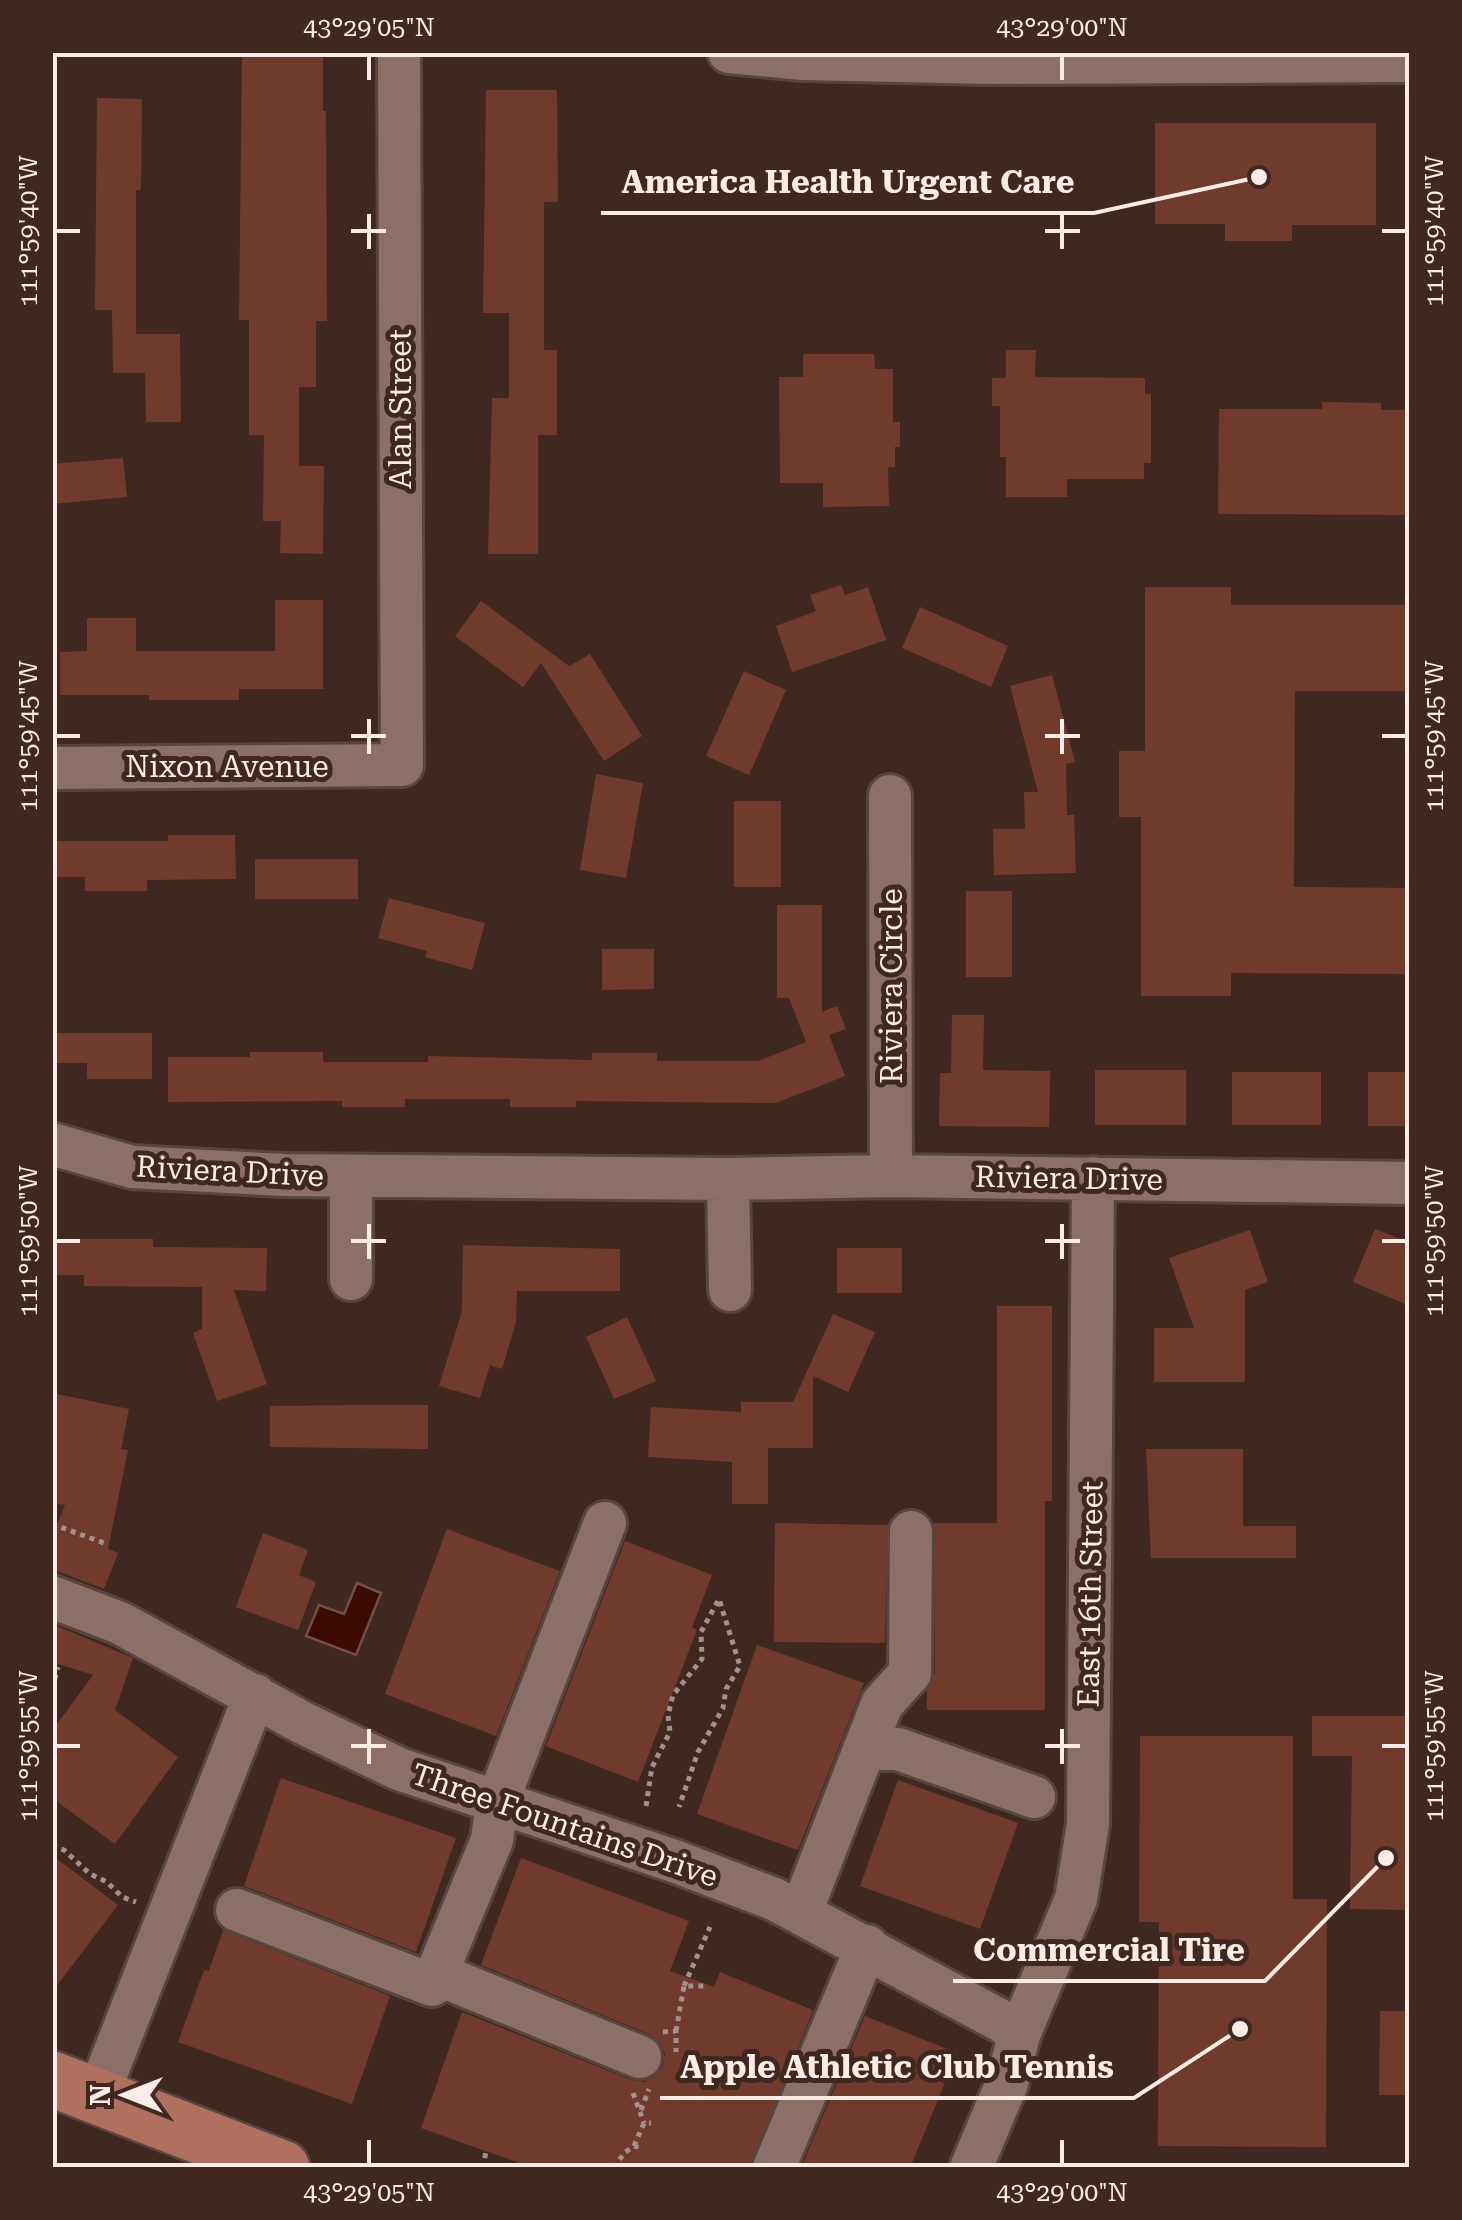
<svg xmlns="http://www.w3.org/2000/svg" width="1462" height="2220" viewBox="0 0 1462 2220" font-family="'Roboto Serif',serif">
	<style>
		.water { fill: #3b0a00; stroke: #754e45; stroke-width: 2.5 }
		.building { fill: #703b2c }
		.lines { fill: none; stroke-linecap: round; stroke-linejoin: round }
		.minor-casing { stroke: #59453f; stroke-width: 48 }
		.major-casing { stroke: #59453f; stroke-width: 60 }
		.path { stroke: #a5918b; stroke-width: 5; stroke-dasharray: 5 5; stroke-linecap: butt }
		.minor { stroke: #8c6f67; stroke-width: 42 }
		.major { stroke: #af705f; stroke-width: 55 }
		.ticks { fill: none; stroke: #fcebe6; stroke-width: 4 }
		.labels { text-anchor: middle; dominant-baseline: central; stroke-width: 10; stroke-linejoin: round; paint-order: stroke }
		.street-label { font-size: 30px; fill: #fcebe6; stroke: #402821 }
		.leader { fill: none; stroke: #fcebe6; stroke-width: 4 }
		.callout-dot { fill: #fcebe6; stroke: #402821; stroke-width: 4 }
		.callout-label { font-size: 32px; text-anchor: middle; font-weight: bold; fill: #fcebe6; stroke: #402821; stroke-width: 10; stroke-linejoin: round; paint-order: stroke }
		.neatline { fill: none; stroke: #fcebe6; stroke-width: 4 }
		.ticks-label { font-size: 25px; text-anchor: middle; fill: #fcebe6 }
	</style>
	<rect width="100%" height="100%" fill="#402821"/>
	<path class="water" d="M357,1583L381,1593L356,1655L306,1636L319,1605L344,1614Z"/>
	<path class="building" d="M242,52H323V111H326L327,321H316V387H299V466H324L323,554L280,553L281,521H263L264,435H249V320H239Z
		M486,90H557L558,202H544V350H557V435H538V554H488L492,398H509V313H483Z
		M97,98L142,99L141,190H136V334H180L181,422H146L145,373H113L112,310H95Z
		M1155,123H1376V225H1292V241H1225V224H1155Z
		M1006,350H1036L1035,377L1145,378V394H1151V463H1144V479H1067V497H1006V457H1000V406H992V378H1006Z
		M803,354H874L875,369H893V422H900V447H895V467H888L889,506L823,507V483H780L779,377H803Z
		M1322,402L1381,403V410H1410V515L1218,514L1219,409H1322Z
		M123,458L127,497L52,504V464Z
		M841,585L845,595L868,587L886,640L792,672L776,626L816,611L810,595Z
		M1145,587H1231V605H1410V691H1295L1294,887L1410,888V974L1231,973V996H1141V817H1119V751H1145Z
		M275,600H323V689H239V700H149V695H60V652L87,651V618H136V651H275Z
		M481,601L569,666L590,654L642,736L604,761L541,663L523,687L455,636Z
		M920,607L1008,646L991,687L902,648Z
		M744,671L786,690L749,775L706,756Z
		M1052,675L1075,762L1066,764L1067,815H1074L1076,873L994,875L993,829H1025L1024,792H1038L1010,686Z
		M596,774L643,783L626,878L580,870Z
		M734,801H781V887H734Z
		M168,835H235L236,879L147,880V891H85V877H52V841H168Z
		M255,859H358V899H255Z
		M966,891H1012V977H966Z
		M389,898L485,923L472,970L425,957L427,951L378,938Z
		M777,905H822V1012L837,1006L846,1029L829,1035L845,1076L776,1103L576,1101V1107H510V1099H405V1107H342V1101L168,1102V1057H250V1052H323V1062H428V1056L592,1060V1053H657V1061H758L806,1042L789,998H777Z
		M602,949H654V989L602,990Z
		M952,1015H984L983,1070L1050,1071L1049,1127L939,1126L940,1073H951Z
		M52,1033H152V1079H87V1063H52Z
		M1095,1070H1186V1125H1095Z
		M1232,1072H1321V1125H1232Z
		M1368,1072H1410V1126H1368Z
		M1375,1229L1410,1243V1306L1353,1282Z
		M1250,1230L1268,1282L1245,1290V1382H1154V1328H1194L1169,1258Z
		M52,1239H153V1247L267,1248L266,1291L234,1290L267,1384L217,1401L193,1333L202,1329V1287L84,1286V1275H52Z
		M463,1245L620,1249V1291H517L516,1322L502,1369L490,1365L480,1398L439,1386L462,1311Z
		M837,1248H902V1293H837Z
		M997,1306H1052V1501H1045V1710H927V1691L935,1673L934,1523H997Z
		M833,1314L875,1332L848,1392L813,1376V1448H768V1504H732V1462L648,1457L651,1407L741,1412V1402H793Z
		M627,1317L656,1381L614,1399L586,1337Z
		M52,1393L129,1409L121,1449L128,1450L108,1549L118,1553L104,1589L52,1569V1537L65,1505L52,1503Z
		M358,1405H428V1449L270,1447V1406Z
		M1146,1449H1243V1526H1296V1558H1151Z
		M775,1523L888,1525L885,1643L774,1642Z
		M447,1529L560,1571L496,1736L385,1694Z
		M263,1533L308,1550L299,1575L316,1582L298,1630L236,1607Z
		M625,1541L712,1575L692,1627L697,1630L638,1782L546,1746Z
		M52,1624L133,1658L115,1710L178,1757L115,1844L52,1798V1731L93,1675L52,1662Z
		M757,1645L864,1683L798,1850L697,1814Z
		M1312,1716H1410V1910L1350,1909L1352,1756H1312Z
		M1140,1736H1293V1899H1327L1326,2147L1158,2146L1159,1922H1139Z
		M281,1778L456,1838L416,1952L244,1886Z
		M898,1780L1018,1823L980,1929L860,1886Z
		M52,1855L118,1905L52,1992Z
		M521,1858L689,1921L670,1971L714,1987L720,1972L813,2010L750,2168H533L421,2128L462,2012L631,2080L644,2082L654,2077L663,2066L665,2053L660,2043L649,2034L481,1965Z
		M223,1930L390,1996L352,2104L178,2042L204,1970L209,1971Z
		M1380,2011H1410V2095H1379Z
		M865,2016L957,2053L910,2168H801Z"/>
	<g class="lines">
		<defs>
			<path id="minor" d="M729,52L803,59L991,63L1410,61
				M52,768L402,765L399,52
				M890,796L891,1176
				M52,1144L132,1167L284,1175L728,1179L891,1176L1410,1183
				M728,1179L730,1290
				M351,1279V1177
				M52,1597L120,1623L303,1723L399,1769L674,1861L774,1899L1005,2023L1019,2035
				M864,1749H898L1034,1797
				M237,1910L432,1985L492,1840L497,1803L605,1523
				M801,1912L882,1704L910,1673L911,1532
				M437,1974L640,2057
				M97,2097L255,1695
				M774,2168L867,1946
				M971,2168L1007,2083L1019,2035L1076,1899L1088,1824L1093,1178"/>
			<path id="major" d="M52,2079L282,2168"/>
		</defs>
		<use href="#minor" class="minor-casing"/>
		<use href="#major" class="major-casing"/>
		<path class="path" d="M52,1524L104,1543
			M52,1689L58,1667
			M646,1806L652,1767L670,1732L668,1715L673,1695L702,1659L701,1632L719,1599L740,1666L726,1689L723,1708L698,1752L679,1807
			M52,1846L64,1850L90,1874L107,1882L122,1897L136,1902
			M684,1986L710,1927
			M676,2031L684,1986H708
			M663,2032L676,2031V2052
			M633,2093L644,2123
			M641,2110L649,2089
			M634,2146L644,2123H651
			M483,2168L486,2151
			M614,2168L624,2153L634,2146L642,2148"/>
		<use href="#minor" class="minor"/>
		<use href="#major" class="major"/>
	</g>
	<path class="ticks" d="M369,55V80M1062,55V80M369,214V249M1062,214V249M55,231H80M351,231H386M1045,231H1080M1382,231H1407M369,719V754M1062,719V754M55,736H80M351,736H386M1045,736H1080M1382,736H1407M369,1224V1259M1062,1224V1259M55,1241H80M351,1241H386M1045,1241H1080M1382,1241H1407M369,1729V1764M1062,1729V1764M55,1746H80M351,1746H386M1045,1746H1080M1382,1746H1407M369,2140V2165M1062,2140V2165"/>
	<g class="labels">
		<g class="street-label">
			<text transform="translate(400 409) rotate(-90)">Alan Street</text>
			<text x="227" y="766">Nixon Avenue</text>
			<text transform="translate(891 986) rotate(-90)">Riviera Circle</text>
			<text transform="translate(230 1171) rotate(3)">Riviera Drive</text>
			<text transform="translate(1069 1178) rotate(1)">Riviera Drive</text>
			<text transform="translate(1090 1594) rotate(-89)">East 16th Street</text>
			<text transform="translate(565 1825) rotate(19)">Three Fountains Drive</text>
		</g>
	</g>
	<path class="leader" d="M1259 177L1094 213H601M1386 1858L1265 1981H953M1240 2029L1134 2098H660"/>
	<g class="callout-dot">
		<circle cx="1259" cy="177" r="10"/>
		<circle cx="1386" cy="1858" r="10"/>
		<circle cx="1240" cy="2029" r="10"/>
	</g>
	<g class="callout-label">
		<text x="848" y="193">America Health Urgent Care</text>
		<text x="1109" y="1961">Commercial Tire</text>
		<text x="897" y="2078">Apple Athletic Club Tennis</text>
	</g>
	<rect width="1462" height="2220" fill="none" stroke="#402821" stroke-width="110"/>
	<g transform="translate(125 2095) rotate(270)" stroke="#402821" stroke-width="8" paint-order="stroke">
	<path d="M0-8L18 38L0 25L-18 38Z" fill="#fcebe6"/>
	<text y="-15" font-size="28" font-weight="bold" text-anchor="middle" fill="#fcebe6">N</text>
	</g>
	<rect x="55" y="55" width="1352" height="2110" class="neatline"/>
	<g class="ticks-label">
		<text x="369" y="36">43°29'05"N</text>
		<text x="1062" y="36">43°29'00"N</text>
		<text transform="translate(1434 231) rotate(-90)" y="9">111°59'40"W</text>
		<text transform="translate(28 231) rotate(-90)" y="9">111°59'40"W</text>
		<text transform="translate(1434 736) rotate(-90)" y="9">111°59'45"W</text>
		<text transform="translate(28 736) rotate(-90)" y="9">111°59'45"W</text>
		<text transform="translate(1434 1241) rotate(-90)" y="9">111°59'50"W</text>
		<text transform="translate(28 1241) rotate(-90)" y="9">111°59'50"W</text>
		<text transform="translate(1434 1746) rotate(-90)" y="9">111°59'55"W</text>
		<text transform="translate(28 1746) rotate(-90)" y="9">111°59'55"W</text>
		<text x="369" y="2201">43°29'05"N</text>
		<text x="1062" y="2201">43°29'00"N</text>
	</g>
</svg>
